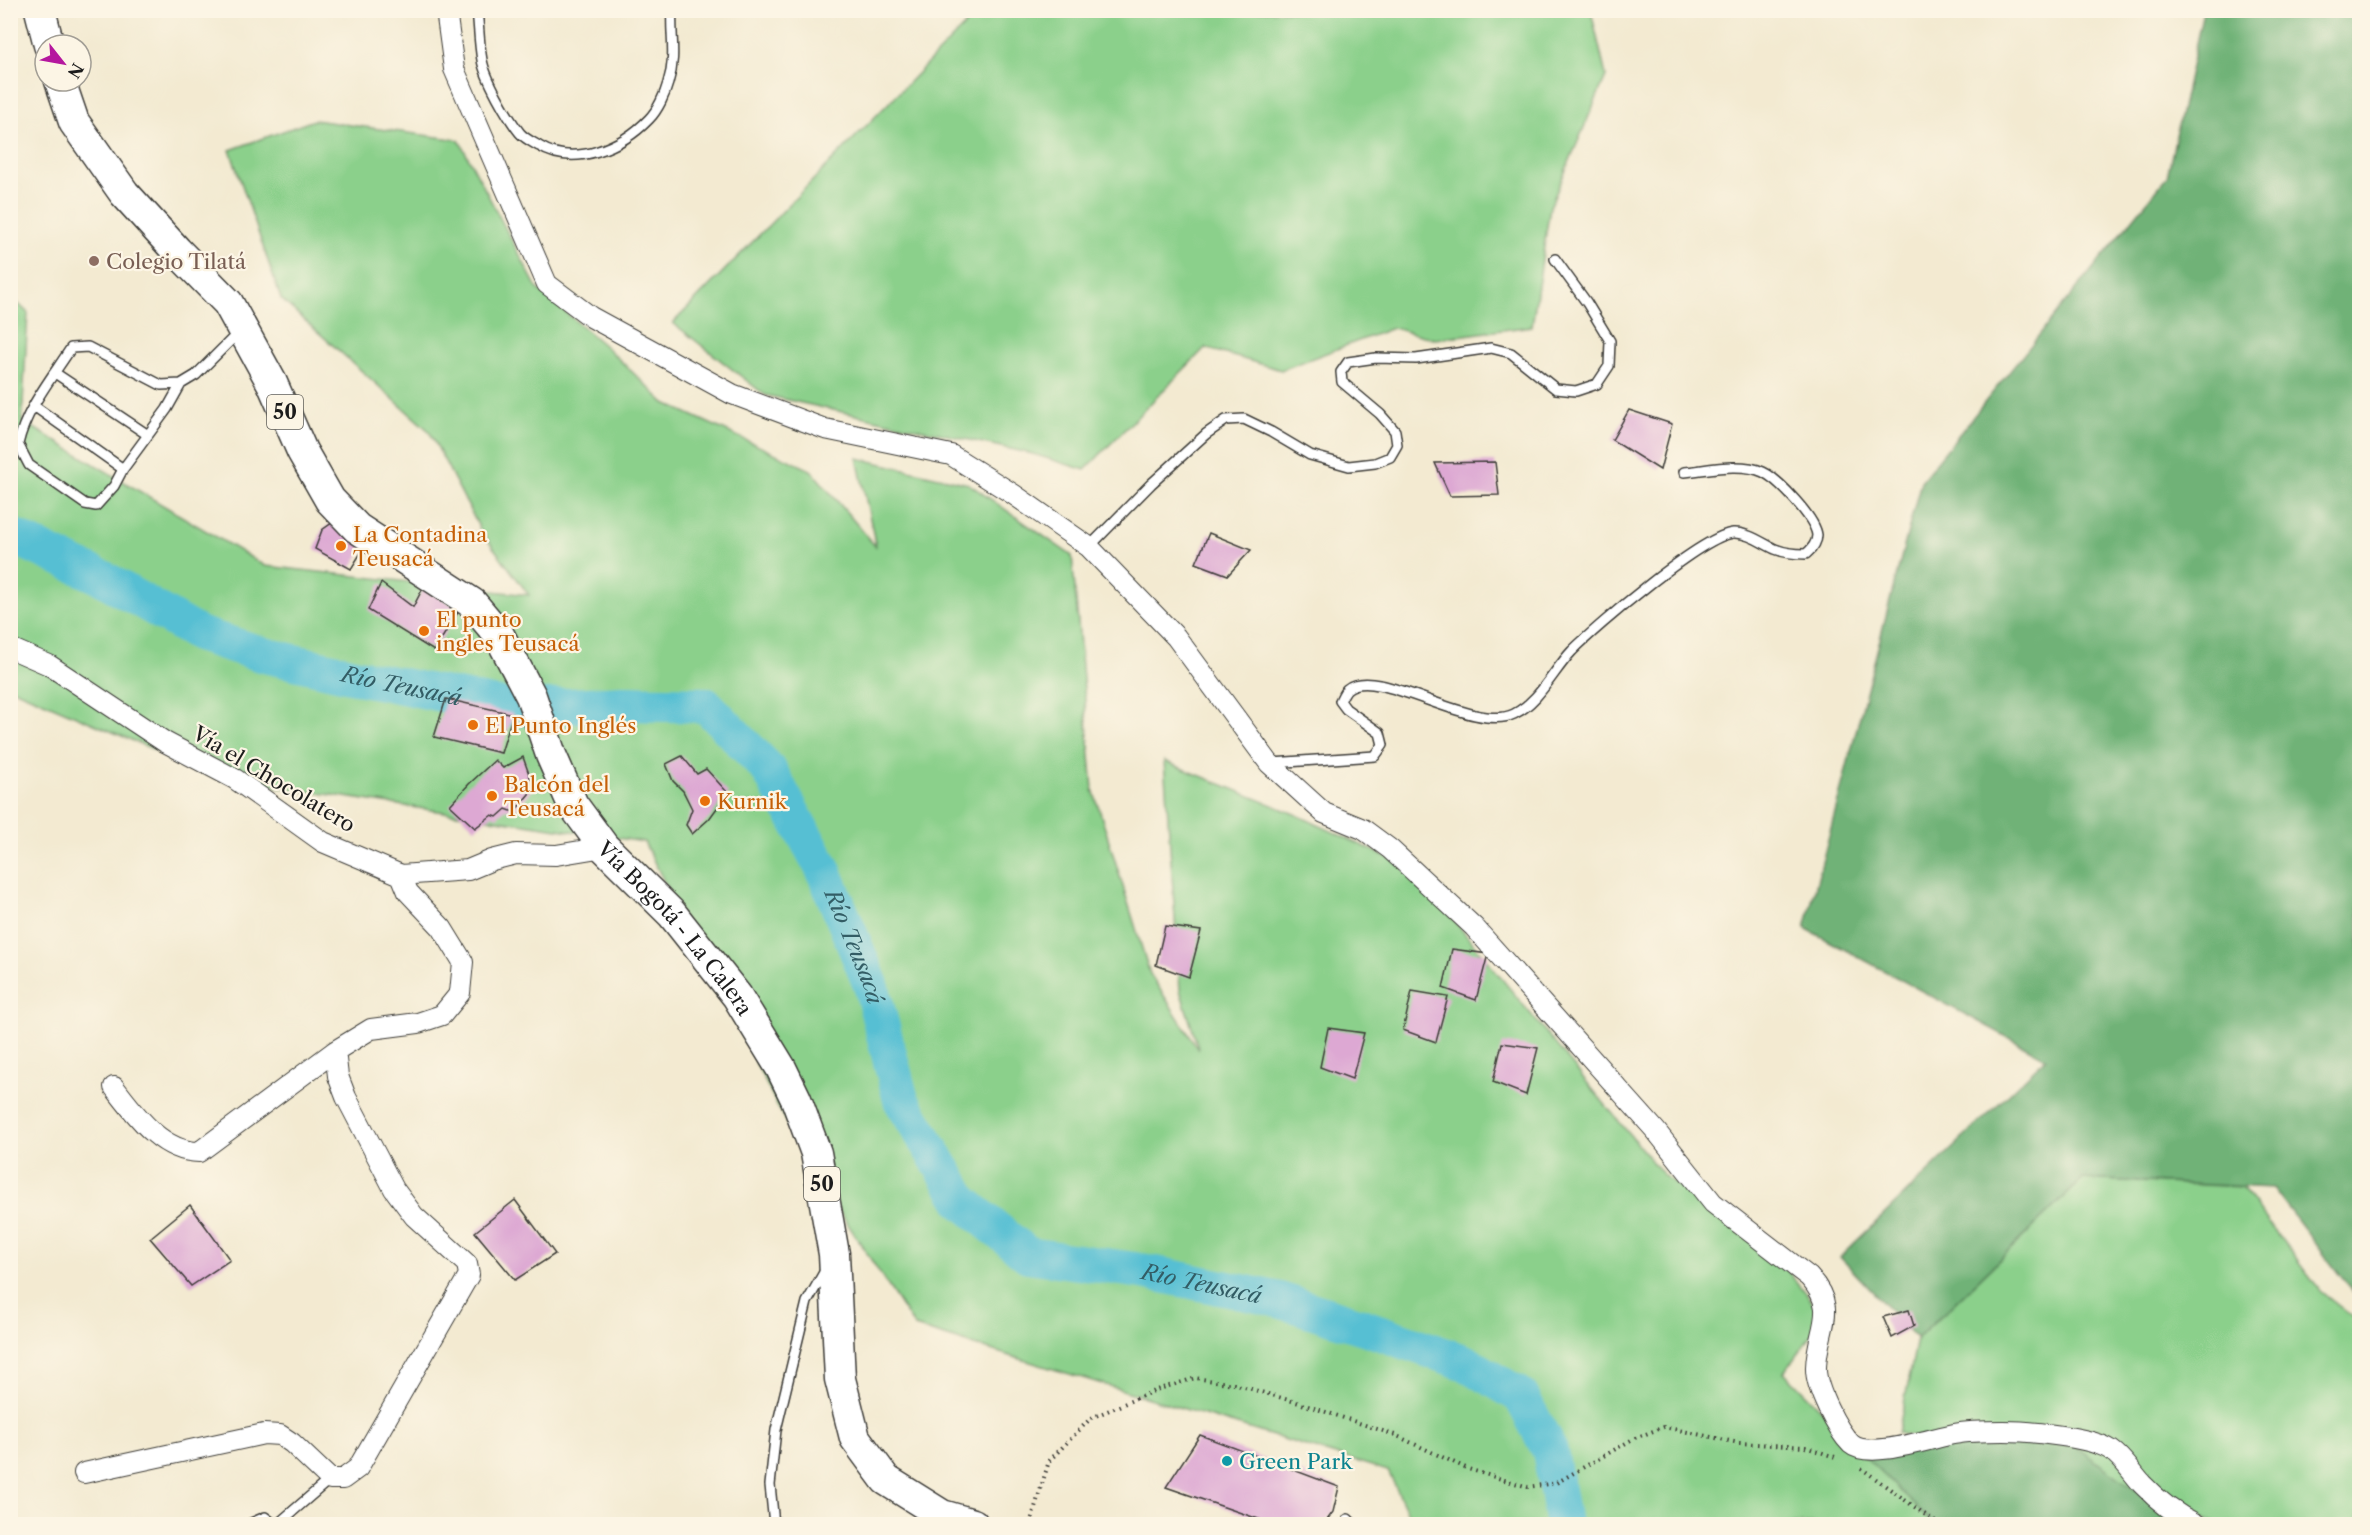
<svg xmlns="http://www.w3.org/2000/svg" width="2370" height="1535" viewBox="0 0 2370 1535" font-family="'Libre Caslon Text',serif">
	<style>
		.green { fill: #8bd08b; stroke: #547654; stroke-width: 1.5 }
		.forest { fill: #70b277; stroke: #46674a; stroke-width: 1.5 }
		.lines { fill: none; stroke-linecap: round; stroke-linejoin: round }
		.river { stroke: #56bfd3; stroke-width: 36 }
		.building { fill: #dda8d3 }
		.lane-casing { stroke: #3c3b37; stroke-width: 12 }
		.street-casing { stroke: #3c3b37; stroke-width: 22 }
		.primary-casing { stroke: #3c3b37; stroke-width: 33 }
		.path { stroke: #3c3b37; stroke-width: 4; stroke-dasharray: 1.5 4.5; stroke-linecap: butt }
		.lane { stroke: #fff; stroke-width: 9 }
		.street { stroke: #fff; stroke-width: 20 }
		.primary { stroke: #fff; stroke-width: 30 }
		.education-dot { fill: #8d6e63; stroke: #fcf5e5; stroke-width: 2 }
		.food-dot { fill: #e8710a; stroke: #fcf5e5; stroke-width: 2 }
		.culture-dot { fill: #0f9aa8; stroke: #fcf5e5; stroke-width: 2 }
		.labels { text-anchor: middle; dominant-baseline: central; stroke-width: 4.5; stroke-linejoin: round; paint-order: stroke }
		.shield { fill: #fcf5e5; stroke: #5f5d58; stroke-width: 1.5 }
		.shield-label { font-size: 20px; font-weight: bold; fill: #1c1c1c }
		.education-label { font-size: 21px; fill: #785e54; stroke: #fcf5e5; text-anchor: start }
		.food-label { font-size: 21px; fill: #c56008; stroke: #fcf5e5; text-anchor: start }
		.street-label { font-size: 21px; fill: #1c1c1c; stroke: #fcf5e5 }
		.culture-label { font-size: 21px; fill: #0d838f; stroke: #fcf5e5; text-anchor: start }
		.water-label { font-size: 22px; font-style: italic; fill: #335d65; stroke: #fcf5e5 }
	</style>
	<rect width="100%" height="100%" fill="#fcf5e5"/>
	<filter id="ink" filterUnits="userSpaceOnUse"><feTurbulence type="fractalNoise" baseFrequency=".0167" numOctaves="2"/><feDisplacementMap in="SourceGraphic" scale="12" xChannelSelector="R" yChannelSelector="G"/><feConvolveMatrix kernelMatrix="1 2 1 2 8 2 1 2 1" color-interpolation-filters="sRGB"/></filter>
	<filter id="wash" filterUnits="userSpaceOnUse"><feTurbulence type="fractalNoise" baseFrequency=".008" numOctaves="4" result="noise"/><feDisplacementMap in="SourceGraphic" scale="24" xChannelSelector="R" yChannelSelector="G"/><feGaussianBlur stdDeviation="1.35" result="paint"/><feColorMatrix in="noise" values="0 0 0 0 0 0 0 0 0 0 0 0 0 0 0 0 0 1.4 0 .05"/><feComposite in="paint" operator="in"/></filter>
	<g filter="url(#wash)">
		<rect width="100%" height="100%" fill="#f3ead1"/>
		<path class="green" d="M984,11H1591L1606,76L1550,207L1532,326L1435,339L1393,328L1281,370L1205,348L1085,470L1033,454L765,395L673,323L969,21Z
			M314,120L459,140L537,288L605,346L665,403L811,470L876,547L857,458L969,484L1072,556L1093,789L1150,974L1199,1050L1180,990L1164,761L1297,815L1411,868L1663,1175L1768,1246L1825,1318L1784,1372L1935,1524H1413L1388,1471L915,1327L802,1154L644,842L219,778L11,688L10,296L28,313L22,421L265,566L529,595L481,531L429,431L281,299L230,150Z
			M2083,1179L2242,1187L2320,1291L2359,1322V1524H2216L2203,1516L1898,1433L1917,1339Z"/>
		<path class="forest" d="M2203,11H2359V1300L2273,1188L2083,1179L1917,1339L1840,1257L2046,1058L1805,928L1921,481L2167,177Z
			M2065,1439L2183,1524H1934L1855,1447Z"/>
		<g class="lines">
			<path class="river" id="s1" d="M10,535L103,578L198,634L264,655L363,678L516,709L623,703L706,705L769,770L823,869L871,985L901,1100L963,1202L1028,1255L1142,1271L1276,1299L1364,1327L1466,1363L1521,1396L1550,1451L1563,1524"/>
		</g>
		<g id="blocks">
			<path class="building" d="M1629,410L1672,424L1660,470L1612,440Z
				M1495,462L1499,495L1450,496L1435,463Z
				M332,523L367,543L351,569L315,549L322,530Z
				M1209,533L1251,550L1228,575L1196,563Z
				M381,583L413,607L423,588L460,609L434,651L368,610Z
				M446,699L513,714L501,753L434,737Z
				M682,756L697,774L706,769L728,793L709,819L692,834L686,825L692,809L683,791L673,781L666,764Z
				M523,757L534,788L514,812L506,809L497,817L492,815L475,828L450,805L469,784L495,760L503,768Z
				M1165,926L1201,931L1189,977L1156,965Z
				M1452,949L1488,954L1476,1000L1443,988Z
				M1412,991L1448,997L1436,1042L1403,1030Z
				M1328,1028L1364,1033L1352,1079L1320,1067Z
				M1502,1043L1538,1048L1526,1095L1493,1082Z
				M515,1200L555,1254L515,1280L475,1232Z
				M190,1205L230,1260L191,1286L150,1238Z
				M1909,1310L1914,1326L1892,1338L1883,1317Z
				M1200,1435L1339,1487L1333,1512L1324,1524H1273L1166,1487Z"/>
		</g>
	</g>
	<g filter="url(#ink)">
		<use href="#blocks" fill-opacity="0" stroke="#3c3b37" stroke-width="1.5"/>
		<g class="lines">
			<defs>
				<path id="lane" d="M477,10C479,27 479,44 482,60C485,78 508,118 520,133C524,138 532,142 539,146C575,168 622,147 649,119C658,110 665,94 668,83C677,55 670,36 672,10
					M55,373L148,435L123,469L114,486L96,506L85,504L29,465L18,444C26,409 51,379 71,348L88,347L161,385L181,384L196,375L239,332
					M34,406L123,469
					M148,435L167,409L181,384
					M1089,547L1151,484L1206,434L1226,420L1244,419L1271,432L1310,455L1349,466L1375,463L1390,457L1397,445L1395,431L1380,414L1342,382L1341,372L1348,362L1376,358L1416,359L1491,348L1511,353L1556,389L1576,391L1597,384L1609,366L1610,341L1587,303L1555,259
					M1272,763L1375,756L1383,745L1380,733L1346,709L1340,701C1342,697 1344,692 1347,689C1377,664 1474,734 1514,714C1539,702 1553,671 1572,651C1597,626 1702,536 1733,533C1747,532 1762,543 1775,549C1785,553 1795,554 1806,554C1812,549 1817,543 1817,535C1815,518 1778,479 1763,472C1741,462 1707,470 1684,472
					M1348,1519L1353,1524
					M249,1524L265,1517L274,1524
					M278,1524L330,1479
					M774,1524L770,1485L776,1430L807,1302L826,1269"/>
				<path id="street" d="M446,10L454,69L547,284L591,317L732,394L825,429L951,455L1013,494L1089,547L1176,637L1269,763L1324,813L1363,829L1390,849L1474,927L1656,1131L1713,1203L1809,1277C1840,1311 1817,1328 1816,1367C1815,1387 1837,1430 1851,1444C1869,1460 1932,1438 1954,1434C1969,1431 1988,1431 2004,1431C2028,1431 2092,1437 2111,1450C2123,1458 2132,1473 2142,1484C2158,1501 2175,1514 2196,1524
					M10,648L49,665L165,742L235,779L323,842L401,875L468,870L492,860L516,854L556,855L604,847
					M114,1087C135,1114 161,1152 199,1152L335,1051L371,1029L418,1023L442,1015L460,993L463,962L442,928L408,892L401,875
					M84,1473L264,1434L280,1435L292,1443L330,1479H343L358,1468L469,1275L467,1264L414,1216L394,1189L346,1097L338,1076L335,1051"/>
				<g id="primary">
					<path d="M40,10L49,45"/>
					<path id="s2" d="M60,81L74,122L124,193L177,251L228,303L272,383L302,451L330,500L357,528L472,603L499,635L531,696L551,755L573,805L604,847L672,914L737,996L781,1068L796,1099L816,1153L834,1254L840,1379L855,1438L886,1480L942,1515L973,1524"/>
				</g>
			</defs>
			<use href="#lane" class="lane-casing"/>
			<use href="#street" class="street-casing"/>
			<use href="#primary" class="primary-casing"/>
			<path class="path" d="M1861,1468L1938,1524
				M1030,1524L1049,1461L1091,1418L1156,1390L1195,1378L1234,1384L1299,1403L1395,1435L1468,1469L1528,1487L1556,1483L1635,1438L1664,1427L1739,1443L1805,1447L1838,1458"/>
			<use href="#lane" class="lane"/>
			<use href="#street" class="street"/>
			<use href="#primary" class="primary"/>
		</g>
	</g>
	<circle class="education-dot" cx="94" cy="261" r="6"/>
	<g class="food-dot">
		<circle cx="341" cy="546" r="6"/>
		<circle cx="424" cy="631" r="6"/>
		<circle cx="473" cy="725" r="6"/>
		<circle cx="492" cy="796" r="6"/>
		<circle cx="705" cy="801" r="6"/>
	</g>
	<circle class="culture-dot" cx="1227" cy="1461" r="6"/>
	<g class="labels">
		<g class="shield">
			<rect x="267" y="395" width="36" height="34" rx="4.5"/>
			<rect x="804" y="1167" width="36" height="34" rx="4.5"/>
		</g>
		<g class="shield-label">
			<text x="285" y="412">50</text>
			<text x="822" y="1184">50</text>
		</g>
		<g class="education-label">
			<text x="106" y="261">Colegio Tilatá</text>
		</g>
		<g class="food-label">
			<text x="353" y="534">La Contadina<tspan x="353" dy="24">Teusacá</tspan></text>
			<text x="436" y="619">El punto<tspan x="436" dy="24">ingles Teusacá</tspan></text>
			<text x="485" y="725">El Punto Inglés</text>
			<text x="504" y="784">Balcón del<tspan x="504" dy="24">Teusacá</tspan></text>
			<text x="717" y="801">Kurnik</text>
		</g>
		<g class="street-label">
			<text transform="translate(274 779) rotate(31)">Vía el Chocolatero</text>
			<text stroke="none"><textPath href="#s2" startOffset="1068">Vía Bogotá - La Calera</textPath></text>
		</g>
		<g class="culture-label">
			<text x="1239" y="1461">Green Park</text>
		</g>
		<g class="water-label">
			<text stroke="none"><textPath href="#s1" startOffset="423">Río Teusacá</textPath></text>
			<text stroke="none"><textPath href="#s1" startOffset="1017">Río Teusacá</textPath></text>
			<text stroke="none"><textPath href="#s1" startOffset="1557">Río Teusacá</textPath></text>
		</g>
	</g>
	<rect width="2370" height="1535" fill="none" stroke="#fcf5e5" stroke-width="36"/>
	<g transform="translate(63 63) rotate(121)"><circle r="28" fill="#fcf5e5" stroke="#a29e95" stroke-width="1.5"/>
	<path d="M0-4.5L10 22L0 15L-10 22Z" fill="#b5179e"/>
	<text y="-9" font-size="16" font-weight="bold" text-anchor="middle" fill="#1c1c1c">N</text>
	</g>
</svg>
